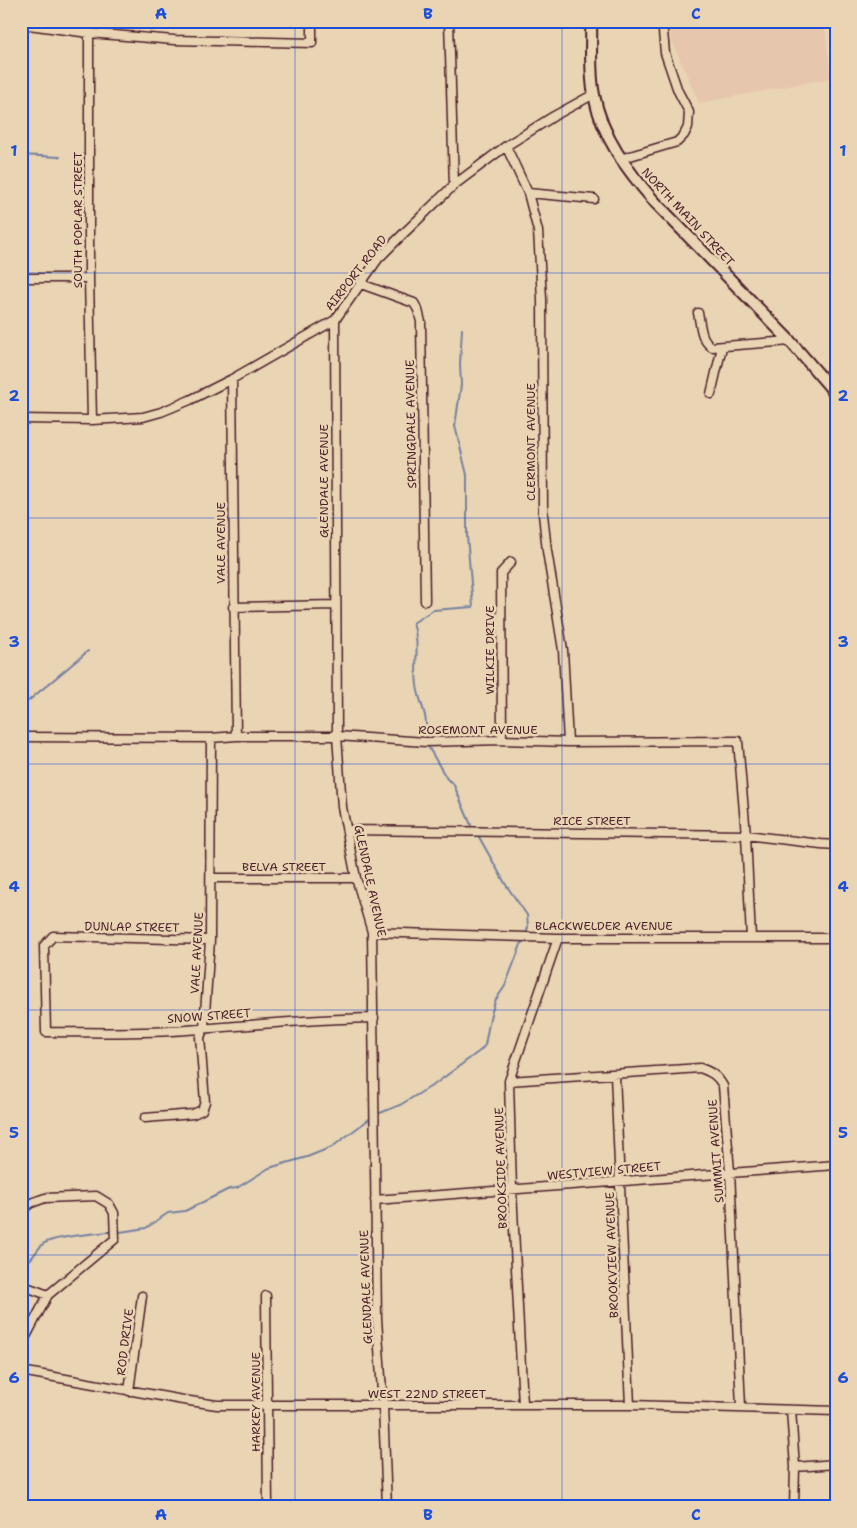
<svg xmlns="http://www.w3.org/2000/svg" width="857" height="1528" viewBox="0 0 857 1528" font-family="'Shantell Sans',sans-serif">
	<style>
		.built { fill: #e6c6ad }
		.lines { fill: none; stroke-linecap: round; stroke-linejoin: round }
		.stream { stroke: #7681a0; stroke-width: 2 }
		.minor-casing { stroke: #4a1f2b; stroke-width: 11 }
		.major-casing { stroke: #4a1f2b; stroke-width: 14 }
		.minor { stroke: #e9d5b3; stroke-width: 8 }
		.major { stroke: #e9d5b3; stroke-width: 10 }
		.grid { fill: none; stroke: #1d4ed8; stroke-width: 1; stroke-opacity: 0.55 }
		.labels { text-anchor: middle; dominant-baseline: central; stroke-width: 5; stroke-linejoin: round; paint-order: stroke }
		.street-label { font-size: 12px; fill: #4a1f2b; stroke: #e9d5b3 }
		.neatline { fill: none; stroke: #1d4ed8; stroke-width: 2 }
		.grid-label { font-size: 16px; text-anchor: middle; font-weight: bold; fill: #1d4ed8 }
	</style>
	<rect width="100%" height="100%" fill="#e9d5b3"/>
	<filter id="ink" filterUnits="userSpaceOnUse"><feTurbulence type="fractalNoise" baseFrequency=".02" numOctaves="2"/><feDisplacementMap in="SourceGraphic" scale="10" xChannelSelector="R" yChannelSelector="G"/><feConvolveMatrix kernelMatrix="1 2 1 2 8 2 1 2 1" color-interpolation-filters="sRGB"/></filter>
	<g filter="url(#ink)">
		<path class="built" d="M644,21H824L831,78L699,103L668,32L646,31Z"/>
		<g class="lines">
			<path class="stream" d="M21,155L60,157
				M21,707L88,651
				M426,734C428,713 419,703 417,685C414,664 420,643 413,623L433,610L473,607L467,536V475L455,426L461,385L460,364L462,329
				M429,748L447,779L453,783L471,825
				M479,837L506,885L527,915L528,927L527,931
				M380,1113L400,1105L435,1084L481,1050L485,1045L490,1018L495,1001L505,986L522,942
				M120,1232L146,1228L168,1213L185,1211L229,1189L237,1188L269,1168L307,1157L332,1147L372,1117
				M21,1265C34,1260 34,1252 43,1244C52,1237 96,1233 109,1232"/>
			<defs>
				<path id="minor" d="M89,21V278L92,420
					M449,21L454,185
					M21,24L89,33L174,40L312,43V21
					M506,146L528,193L538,231L542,299L543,514L547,551L563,650L568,742
					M620,159L677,142L684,135L688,127L689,112L678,91L665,53L662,21
					M528,193L594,199
					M21,278H89
					M361,284L414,303L418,310L421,322L425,601
					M698,313C701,326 700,339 712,347L790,341
					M335,320L337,736L342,807L356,878L372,932L377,1319L383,1406L387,1507
					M232,379L236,736
					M711,394L722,347
					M21,419L92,420L143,417L161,412L190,400L232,379L335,320L378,259L402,235L454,185L506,146L554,116L594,94
					M233,607L336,605
					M21,737L211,738L236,736H337L426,742L502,740L568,742L738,741L746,835L751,938
					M502,740L501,573L511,562
					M347,830L746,835L821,844L836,845
					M211,878H356
					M372,932L558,938H836
					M210,940L53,936L44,946L46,1032C92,1032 140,1034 187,1030C249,1025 311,1019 374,1018
					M615,1075L630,1405
					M509,1081L700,1068C711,1072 717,1075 723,1086L730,1172L741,1407
					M145,1118L193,1114L202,1110L205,1102L200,1037L204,1028L210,940L211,738
					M375,1200L836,1165
					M21,1211L31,1203L45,1198L96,1196L109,1204L114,1213L115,1239L48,1295L21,1346
					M21,1285L48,1295
					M266,1296L268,1507
					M21,1371L183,1400L217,1405H630L836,1411
					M129,1391L142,1296
					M523,1405L512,1190L509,1081L558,938
					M791,1410L795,1467L794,1507
					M795,1467L836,1464"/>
				<path id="major" d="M591,21C592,45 589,71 594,95C602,137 627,170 654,201L790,341L829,386L836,396"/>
			</defs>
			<use href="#minor" class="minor-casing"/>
			<use href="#major" class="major-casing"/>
			<use href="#minor" class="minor"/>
			<use href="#major" class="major"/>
		</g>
	</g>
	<path class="grid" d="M295,21V1507M562,21V1507M21,273H836M21,518H836M21,764H836M21,1010H836M21,1255H836"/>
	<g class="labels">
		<g class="street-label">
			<text transform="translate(688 217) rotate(47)">NORTH MAIN STREET</text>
			<text transform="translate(78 220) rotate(-90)">SOUTH POPLAR STREET</text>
			<text transform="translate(356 273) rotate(-52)">AIRPORT ROAD</text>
			<text transform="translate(411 424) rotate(-91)">SPRINGDALE AVENUE</text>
			<text transform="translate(531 442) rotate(-90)">CLERMONT AVENUE</text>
			<text transform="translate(324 481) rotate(-90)">GLENDALE AVENUE</text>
			<text transform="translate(221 543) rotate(-90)">VALE AVENUE</text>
			<text transform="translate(490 650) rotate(-90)">WILKIE DRIVE</text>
			<text x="478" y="730">ROSEMONT AVENUE</text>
			<text x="592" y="821">RICE STREET</text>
			<text x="284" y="867">BELVA STREET</text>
			<text transform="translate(370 881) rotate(78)">GLENDALE AVENUE</text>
			<text x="604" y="926">BLACKWELDER AVENUE</text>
			<text transform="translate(132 927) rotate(1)">DUNLAP STREET</text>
			<text transform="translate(197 953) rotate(-87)">VALE AVENUE</text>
			<text transform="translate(209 1016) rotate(-4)">SNOW STREET</text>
			<text transform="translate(716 1151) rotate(-94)">SUMMIT AVENUE</text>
			<text transform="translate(501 1168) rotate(-92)">BROOKSIDE AVENUE</text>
			<text transform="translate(604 1171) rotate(-5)">WESTVIEW STREET</text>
			<text transform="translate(612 1255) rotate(-92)">BROOKVIEW AVENUE</text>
			<text transform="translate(366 1287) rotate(-92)">GLENDALE AVENUE</text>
			<text transform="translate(125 1342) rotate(-83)">ROD DRIVE</text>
			<text x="427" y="1394">WEST 22ND STREET</text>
			<text transform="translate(256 1402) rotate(-90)">HARKEY AVENUE</text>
		</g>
	</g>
	<rect width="857" height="1528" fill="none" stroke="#e9d5b3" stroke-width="55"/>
	<rect x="28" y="28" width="802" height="1472" class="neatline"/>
	<g class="grid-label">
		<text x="161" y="19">A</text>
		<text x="428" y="19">B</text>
		<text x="696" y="19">C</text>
		<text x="14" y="156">1</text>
		<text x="843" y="156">1</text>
		<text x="14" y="401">2</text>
		<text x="843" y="401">2</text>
		<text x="14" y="647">3</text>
		<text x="843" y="647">3</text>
		<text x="14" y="892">4</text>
		<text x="843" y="892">4</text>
		<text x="14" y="1138">5</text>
		<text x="843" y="1138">5</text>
		<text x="14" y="1383">6</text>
		<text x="843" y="1383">6</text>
		<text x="161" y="1520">A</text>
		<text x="428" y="1520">B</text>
		<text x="696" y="1520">C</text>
	</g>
</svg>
